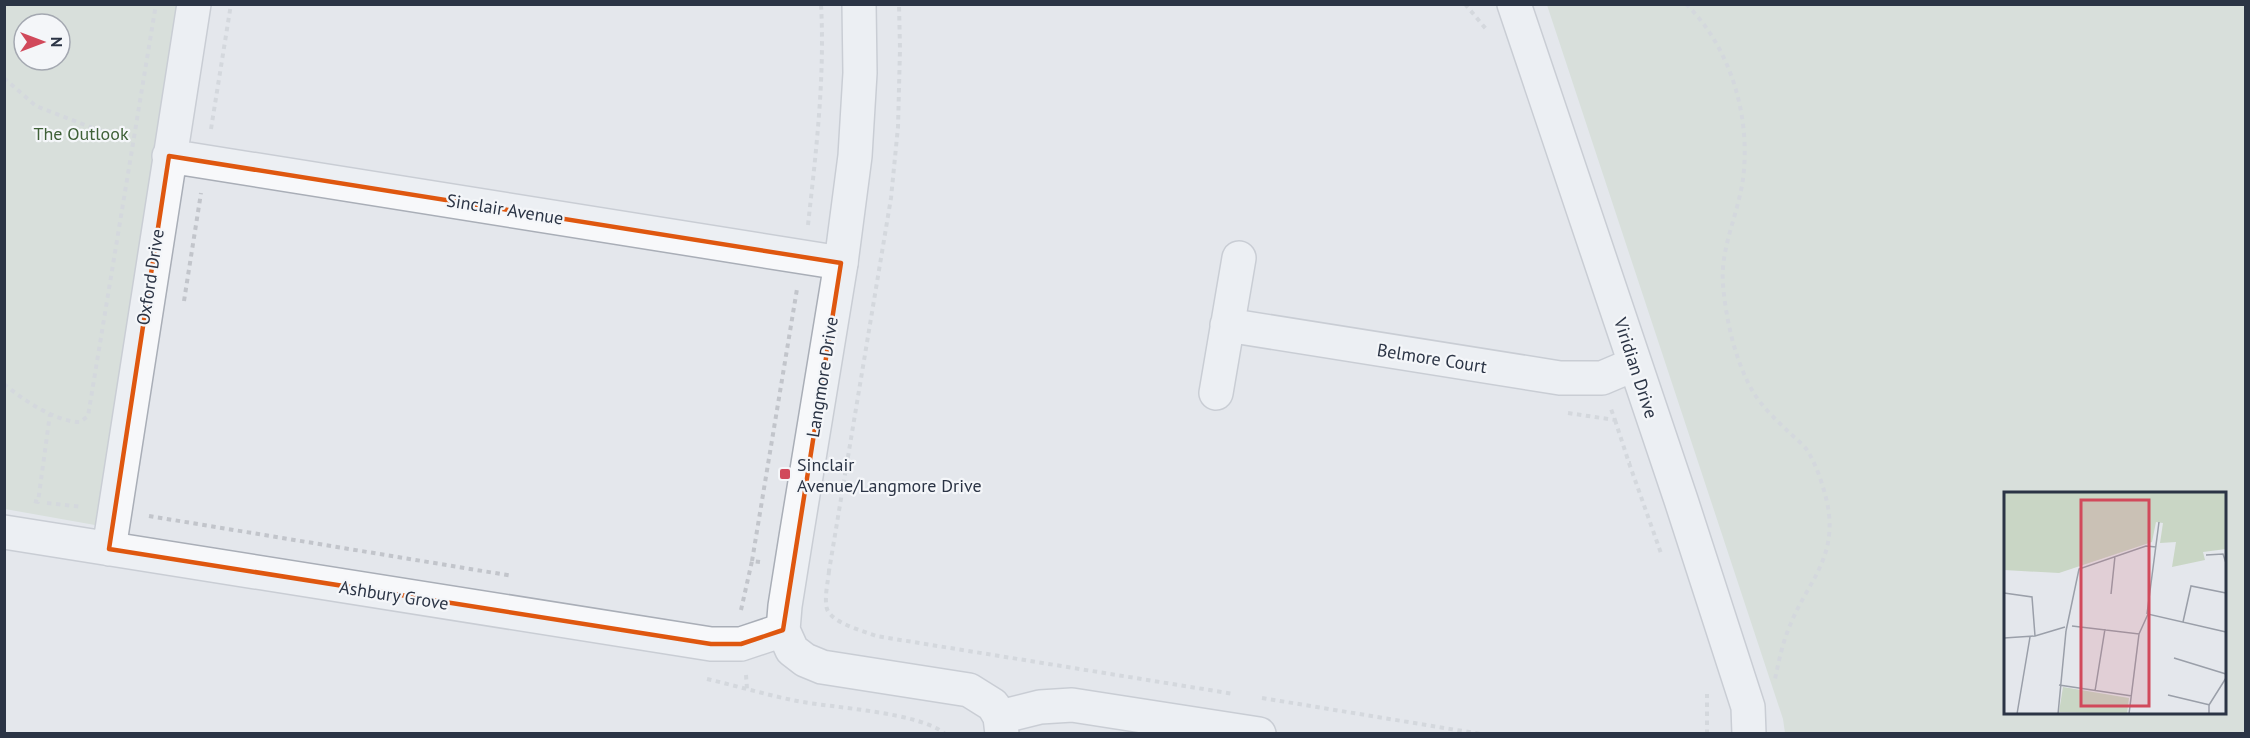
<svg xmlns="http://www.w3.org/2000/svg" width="2250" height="738" viewBox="0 0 2250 738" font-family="'PT Sans',sans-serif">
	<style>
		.green { fill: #c9d6c5; fill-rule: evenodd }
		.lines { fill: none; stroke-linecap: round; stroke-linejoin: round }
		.minor-casing { stroke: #a9aeb7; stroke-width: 36 }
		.tertiary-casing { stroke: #a9aeb7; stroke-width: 36 }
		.path { stroke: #c2c5cb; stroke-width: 4; stroke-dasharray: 4.5 4.5; stroke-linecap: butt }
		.minor { stroke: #f7f8fa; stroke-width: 33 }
		.tertiary { stroke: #f7f8fa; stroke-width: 33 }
		.marked { fill: none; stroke: #df570f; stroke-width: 4.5; stroke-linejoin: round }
		.poi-dot { fill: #d1495b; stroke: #f4f6f9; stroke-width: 2 }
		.labels { text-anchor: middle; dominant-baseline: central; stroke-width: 4.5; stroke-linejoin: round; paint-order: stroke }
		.park-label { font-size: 18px; fill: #3f6138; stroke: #f4f6f9 }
		.street-label { font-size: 18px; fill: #2b3445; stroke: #f4f6f9 }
		.poi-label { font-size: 18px; fill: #2b3445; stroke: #f4f6f9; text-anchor: start }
		.inset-road { fill: none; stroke: #9a9fa9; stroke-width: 1.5 }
		.view { fill: #d1495b; fill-opacity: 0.15; stroke: #d1495b; stroke-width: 3 }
		.inset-edge { fill: none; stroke: #2b3445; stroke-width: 3 }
	</style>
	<rect width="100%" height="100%" fill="#e4e7ec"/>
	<path class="green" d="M4,5H177L95,525L5,509ZM24,24H60V60H24Z
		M1547,5H2245V733H1785L1783,719ZM2006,494H2224V712H2006Z"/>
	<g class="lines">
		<defs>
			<path id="minor" d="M1514,4L1681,500L1748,707L1749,734
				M169,156L841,263
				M1227,325L1560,378H1602L1635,364
				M1216,393L1239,258
				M4,532L711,644H741L783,630
				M109,549L194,4
				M1000,717L1040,707L1072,705L1259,734"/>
			<path id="tertiary" d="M859,4L860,73L855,156L841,263L796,537L785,606L783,630L792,650L805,660L822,667L969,690L993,705L1000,717L1002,734"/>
		</defs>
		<use href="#minor" class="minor-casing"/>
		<use href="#tertiary" class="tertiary-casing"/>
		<path class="path" d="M1465,4L1486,29
			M1686,4C1731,48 1751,117 1743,179C1738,215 1720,248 1723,285C1726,320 1735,360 1752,390C1761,406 1777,421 1791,434C1796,439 1803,444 1807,450C1817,465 1827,496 1829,514C1834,561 1807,584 1791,623C1783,641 1779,660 1775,679
			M4,78L36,106L98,130L134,136
			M211,129L231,4
			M808,225C816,152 825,78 821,4
			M184,301L201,193
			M4,384C23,400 56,422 80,422L88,416L156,4
			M1568,413L1615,420L1611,409
			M1615,420L1629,463H1631
			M1629,463L1662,556
			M34,501L38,502L50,414
			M47,503L82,507
			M149,516L513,576
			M752,561L797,289
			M827,571H829L891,198L898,127L900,49L899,4
			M829,571C828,582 824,598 827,609C832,623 863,631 876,636L1234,694
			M741,610L752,561L760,562
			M746,675L747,689
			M707,679C737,686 767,695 797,701C833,708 920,712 945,734
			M1262,698L1481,734
			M1707,734V694"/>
		<use href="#minor" class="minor"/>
		<use href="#tertiary" class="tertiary"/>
	</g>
	<path d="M0 0H2250V738H0ZM169,156L841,263L783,630L741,644H711L109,549Z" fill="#e4e7ec" fill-opacity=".55" fill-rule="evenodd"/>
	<path class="marked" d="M169,156L841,263L783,630L741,644H711L109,549Z"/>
	<rect class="poi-dot" x="779" y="468" width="12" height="12" rx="3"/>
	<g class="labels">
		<g class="park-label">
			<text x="81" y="133">The Outlook</text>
		</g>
		<g class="street-label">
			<text transform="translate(505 209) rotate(9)">Sinclair Avenue</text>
			<text transform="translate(150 277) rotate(-81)">Oxford Drive</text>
			<text transform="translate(1432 358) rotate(9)">Belmore Court</text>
			<text transform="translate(1636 368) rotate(72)">Viridian Drive</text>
			<text transform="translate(822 377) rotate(-81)">Langmore Drive</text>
			<text transform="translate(394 595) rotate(9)">Ashbury Grove</text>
		</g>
		<g class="poi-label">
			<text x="797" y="464">Sinclair<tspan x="797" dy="21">Avenue/Langmore Drive</tspan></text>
		</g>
	</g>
	<g transform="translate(2004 492)">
		<rect width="222" height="222" fill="#e4e7ec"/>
		<path d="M0,0H222V57L199,60L201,68L168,75L172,50L156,51L159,31L152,30L148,50L55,81L0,78ZM59,195L125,206L123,222L55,220Z" fill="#c9d6c5"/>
		<path class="inset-road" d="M202,63L219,62L222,71M0,101L28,105L31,144M107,102L111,64M143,122L155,30M179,130L187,94L222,101M68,134L135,142L144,122L222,140M62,139L75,77L142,54L152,55M0,146L31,144L61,135M170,166L222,182M55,193L128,204M91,199L101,137M164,203L206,213M205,221V213L222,186M13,222L26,145M54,222L62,139M125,222L135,142"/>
		<path class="view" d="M77,8H145V214H77Z"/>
		<rect width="222" height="222" class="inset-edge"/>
	</g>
	<rect width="2250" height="738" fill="none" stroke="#2b3445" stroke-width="12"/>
	<g transform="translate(42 42) rotate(90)"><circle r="28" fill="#f4f6f9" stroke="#a4a8b1" stroke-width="1.5"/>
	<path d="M0-4.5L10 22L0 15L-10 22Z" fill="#d1495b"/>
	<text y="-9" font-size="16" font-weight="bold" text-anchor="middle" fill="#2b3445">N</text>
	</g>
</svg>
